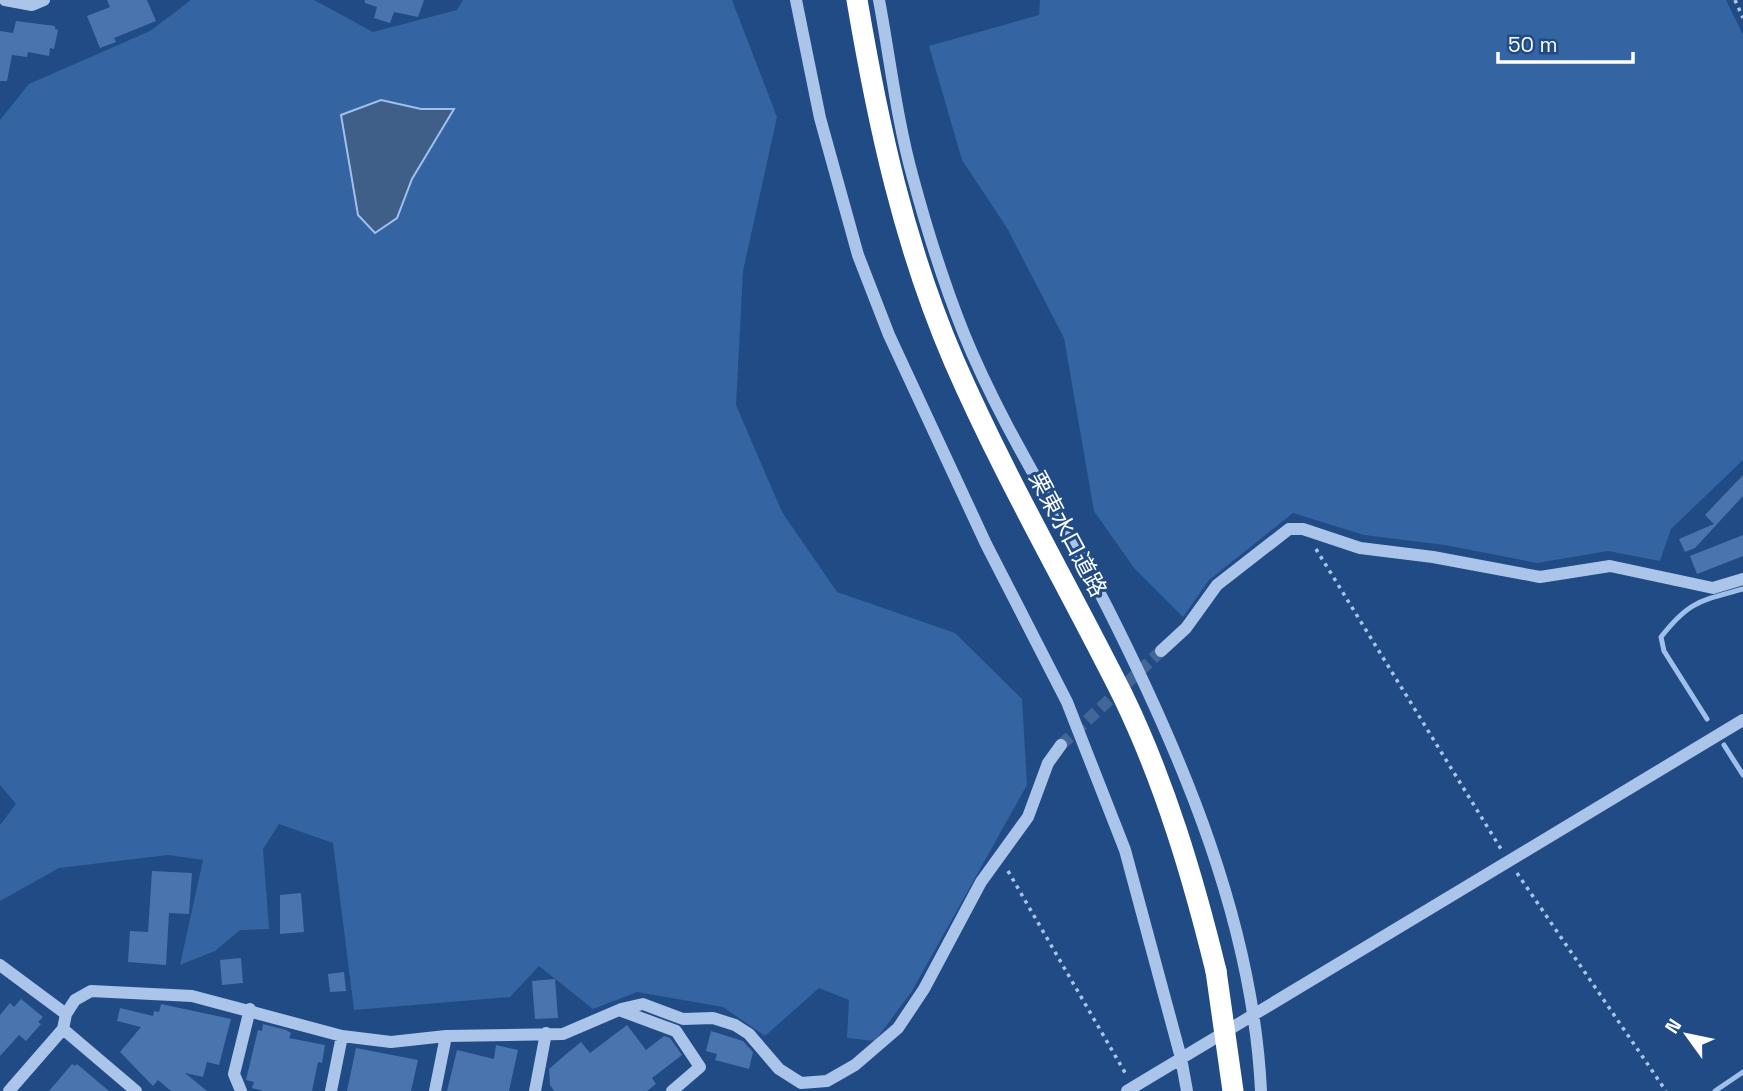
<svg xmlns="http://www.w3.org/2000/svg" width="1743" height="1091" viewBox="0 0 1743 1091" font-family="'Space Grotesk','Noto Sans JP',sans-serif">
	<style>
		.green { fill: #3564a2; fill-rule: evenodd }
		.water { fill: #405f88; stroke: #9ec0ea; stroke-width: 2 }
		.lines { fill: none; stroke-linecap: round; stroke-linejoin: round }
		.stream { stroke: #9ec0ea; stroke-width: 5 }
		.building { fill: #4a74ad }
		.minor-tunnel { stroke: #426697; stroke-width: 12; stroke-dasharray: 12 6; stroke-linecap: butt }
		.path { stroke: #aac5e9; stroke-width: 3.5; stroke-dasharray: 3.5 5; stroke-linecap: butt }
		.minor { stroke: #aac5e9; stroke-width: 12 }
		.highway { stroke: #fff; stroke-width: 21 }
		.highway-bridge { stroke: #fff; stroke-width: 21 }
		.labels { text-anchor: middle; dominant-baseline: central; stroke-width: 6; stroke-linejoin: round; paint-order: stroke }
		.street-label { font-size: 23px; fill: #fff; stroke: #214b85 }
	</style>
	<rect width="100%" height="100%" fill="#214b85"/>
	<path class="green" d="M191,0H314L373,32L457,10L463,0H732L777,117L743,271L736,405L782,512L837,592L955,633L1022,699L1027,785L912,991L875,1041L847,1038L849,1000L819,988L765,1036L723,1007L637,992L593,1009L539,966L510,997L354,1010L333,843L279,824L263,849L269,929L240,930L215,951L180,965L203,860L168,855L59,868L0,901V825L16,804L0,785V120L29,84L150,31ZM381,100L421,109H454L412,179L397,218Z
		M1040,0H1726L1743,35V460L1671,529L1660,561L1608,551L1537,563L1445,545L1364,535L1293,513L1209,580L1183,617L1134,568L1094,511L1064,338L1007,228L962,160L929,46L1039,15Z"/>
	<path class="water" d="M381,100L421,109H454L412,179L397,218L375,233L358,215L341,115Z"/>
	<g class="lines">
		<path class="stream" d="M1707,719L1664,651L1661,637C1689,601 1700,601 1743,589
			M1724,745L1743,775
			M1715,1091L1743,1072"/>
	</g>
	<path class="building" d="M107,0H147L156,21L114,38L116,42L100,48L87,16L110,7Z
		M365,0H424L418,17L394,12L390,23L374,18L377,7L365,3Z
		M16,21L55,26V29L58,30L54,49L50,48L49,56L28,52L27,57L12,55L7,81H0V31L13,33Z
		M1743,475V496L1695,548L1685,552L1679,539L1714,524L1705,515Z
		M1743,535V556L1697,574L1690,556Z
		M152,871L192,873L189,914L169,913L166,965L128,962L130,931L148,932Z
		M301,893L304,932L280,934V895Z
		M241,958L243,983L222,985L220,960Z
		M344,972L346,991L330,992L328,974Z
		M555,979L558,1018L535,1019L532,981Z
		M21,999L43,1017L38,1022L41,1024L26,1041L19,1035L0,1056V1015L10,1003L14,1007Z
		M161,1004L231,1019L219,1065L207,1062L203,1077L185,1073L207,1091H171L158,1080L153,1086L120,1052L141,1027L117,1021L120,1008L153,1016L154,1011L159,1012Z
		M263,1024L286,1030L291,1033L289,1038L325,1045L322,1063L318,1062L312,1091H264L252,1088L254,1082L246,1080L258,1030L262,1031Z
		M627,1025L646,1050L664,1036L670,1038L682,1055L652,1078L656,1084L647,1091H554L550,1085L549,1069L565,1055L581,1042L590,1053Z
		M711,1031L743,1041L753,1052L749,1069L715,1060L717,1054L706,1051Z
		M496,1045L518,1050L509,1091H447L457,1050L494,1059Z
		M356,1048L418,1060L411,1091H347Z
		M72,1064L75,1066L77,1064L109,1091H49Z"/>
	<g class="lines">
		<path class="minor-tunnel" d="M1061,745L1161,651"/>
		<path class="path" d="M1735,0L1743,18
			M1316,549L1501,849
			M1008,871L1127,1076
			M1517,873L1666,1091"/>
		<path class="minor" d="M5,0L32,5L44,0
			M796,0L820,118L858,255L889,335L986,544L1067,702L1125,850L1181,1058L1187,1091
			M879,0C890,59 897,121 913,178C927,230 944,284 964,334C1003,430 1061,517 1108,609C1183,758 1253,923 1261,1091
			M1161,651L1186,628L1217,585L1289,529H1303L1360,548L1433,557L1540,577L1610,566L1713,588L1743,579
			M0,965L66,1014
			M621,1009L643,1004L683,1019L713,1018L735,1025L749,1034L779,1069L801,1083L827,1081L855,1065L898,1028L924,989L981,882L1028,817L1048,763L1061,745
			M63,1029L136,1091
			M9,1091L63,1029L66,1014L75,1000L91,991L192,996L342,1036L391,1042L446,1036L563,1034L619,1010L676,1031L700,1067L672,1091
			M241,1091L234,1074L250,1009
			M331,1091L342,1036
			M435,1091L446,1036
			M535,1091L546,1033
			M1127,1091L1743,720"/>
		<path class="highway" d="M857,0C878,124 904,245 954,361C1004,476 1067,584 1123,696C1165,783 1193,877 1216,971"/>
		<path class="highway-bridge" d="M1216,971L1233,1091"/>
	</g>
	<g class="labels">
		<g class="street-label">
			<text transform="translate(1068 534) rotate(62)">栗東水口道路</text>
		</g>
	</g>
	<g transform="translate(1687 1035) rotate(303)" stroke="#214b85" stroke-width="5" paint-order="stroke">
	<path d="M0-5L12 26L0 18L-12 26Z" fill="#ffffff"/>
	<text y="-10" font-size="19" font-weight="bold" text-anchor="middle" fill="#ffffff">N</text>
	</g>
	<path d="M1498 52v10h135v-10" fill="none" stroke="#ffffff" stroke-width="3.5"/>
	<text x="1508" y="52" font-size="21" fill="#ffffff" stroke="#214b85" stroke-width="5" paint-order="stroke">50 m</text>
</svg>
